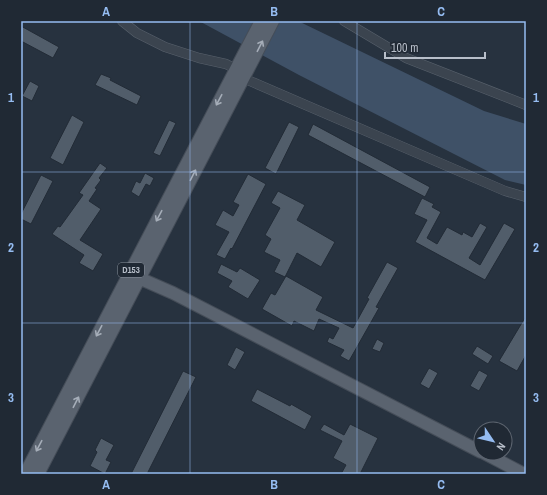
<svg xmlns="http://www.w3.org/2000/svg" width="547" height="495" viewBox="0 0 547 495" font-family="'Archivo Narrow',sans-serif">
	<style>
		.water { fill: #3f5167 }
		.building { fill: #515d6a; stroke: #222b36 }
		.lines { fill: none; stroke-linecap: round; stroke-linejoin: round }
		.minor-casing { stroke: #59626d; stroke-width: 10 }
		.major-casing { stroke: #454d58; stroke-width: 14 }
		.minor { stroke: #3b444f; stroke-width: 9 }
		.major { stroke: #5a636f; stroke-width: 12 }
		.oneway { stroke: #a5adb8 }
		.grid { fill: none; stroke: #95bcf1; stroke-width: 1; stroke-opacity: 0.55 }
		.labels { text-anchor: middle; dominant-baseline: central; stroke-width: 4; stroke-linejoin: round; paint-order: stroke }
		.shield { fill: #202934; stroke: #8a929d; stroke-width: 1 }
		.shield-label { font-size: 9px; font-weight: bold; fill: #b8bfca }
		.neatline { fill: none; stroke: #95bcf1; stroke-width: 1.5 }
		.grid-label { font-size: 13px; text-anchor: middle; font-weight: bold; fill: #95bcf1 }
	</style>
	<rect width="100%" height="100%" fill="#27323f"/>
	<path class="water" d="M199,21H298L484,111L526,124V185L505,180L299,75Z"/>
	<path class="building" d="M21,26L59,47L53,58L21,41Z
		M101,74L111,78L110,80L141,96L137,105L95,85Z
		M30,81L39,86L32,101L22,96Z
		M72,115L84,122L63,165L50,158Z
		M169,120L176,123L160,156L153,153Z
		M289,122L299,127L276,174L265,168Z
		M313,124L430,187L425,197L308,135Z
		M100,163L107,168L99,178L101,180L95,188L97,189L89,201L101,209L80,240L103,254L93,271L79,263L84,255L52,234L58,226L60,227L83,195L79,193Z
		M145,173L154,178L150,186L146,184L139,197L131,192L136,181L140,183Z
		M248,174L266,184L232,249L231,248L225,259L216,255L229,232L215,225L223,210L233,216L239,205L233,202Z
		M41,175L53,181L31,224L21,219V214Z
		M278,191L305,205L297,220L335,242L321,267L297,253L285,277L274,272L280,260L264,252L271,239L265,235L280,208L271,203Z
		M422,198L434,204L432,207L441,212L427,238L437,244L447,227L462,235L463,232L472,237L480,223L487,227L469,258L480,265L504,223L515,229L485,280L415,242L427,220L414,214Z
		M387,262L398,268L376,307L379,308L349,361L340,356L344,350L327,342L329,337L333,339L339,328L319,319L314,331L294,321L292,326L262,309L271,293L275,295L286,276L323,297L316,310L353,328L369,299L367,298Z
		M221,264L237,272L240,268L260,280L248,299L228,287L232,281L217,273Z
		M526,316V355L517,371L499,361Z
		M377,339L384,343L380,352L372,349Z
		M477,346L493,356L488,364L472,354Z
		M236,347L245,352L235,370L227,365Z
		M429,368L438,373L429,389L420,384Z
		M479,370L488,375L479,391L470,386Z
		M183,371L196,377L147,474H131Z
		M257,389L290,406L291,404L312,416L305,430L251,401Z
		M324,424L344,435L350,424L378,438L360,474H341L346,465L333,458L342,441L320,430Z
		M101,438L114,445L106,460L111,462L105,474L90,466L97,452L95,450Z"/>
	<g class="lines">
		<defs>
			<path id="minor" d="M122,21L137,33L165,47L199,58L226,64L236,69
				M344,21L406,58L526,105
				M243,78L505,191L526,197"/>
			<path id="major" d="M132,275L173,293L481,452
				M484,453L524,474
				M25,474L261,21
				M38,474L273,21"/>
		</defs>
		<use href="#minor" class="minor-casing"/>
		<use href="#major" class="major-casing"/>
		<use href="#minor" class="minor"/>
		<use href="#major" class="major"/>
	</g>
	<defs><path id="oneway-shaft" d="M-6 0H5M1.5-3L5.5 0L1.5 3" fill="none" stroke-width="1.6" stroke-linecap="round" stroke-linejoin="round"/></defs>
	<g class="oneway">
		<use href="#oneway-shaft" transform="translate(260 46) rotate(-63)"/>
		<use href="#oneway-shaft" transform="translate(219 100) rotate(118)"/>
		<use href="#oneway-shaft" transform="translate(193 175) rotate(-63)"/>
		<use href="#oneway-shaft" transform="translate(159 216) rotate(118)"/>
		<use href="#oneway-shaft" transform="translate(99 331) rotate(118)"/>
		<use href="#oneway-shaft" transform="translate(76 402) rotate(-63)"/>
		<use href="#oneway-shaft" transform="translate(39 446) rotate(118)"/>
	</g>
	<path class="grid" d="M190,21V474M357,21V474M21,172H526M21,323H526"/>
	<g class="labels">
		<rect class="shield" x="118" y="263" width="26" height="14" rx="3"/>
		<g class="shield-label">
			<text x="131" y="270">D153</text>
		</g>
	</g>
	<rect width="547" height="495" fill="none" stroke="#202934" stroke-width="44"/>
	<g transform="translate(493 441) rotate(125)"><circle r="19" fill="#202934" stroke="#5d6570"/>
	<path d="M0-3L7 15L0 10L-7 15Z" fill="#95bcf1"/>
	<text y="-6" font-size="11" font-weight="bold" text-anchor="middle" fill="#b8bfca">N</text>
	</g>
	<path d="M385 52v6h100v-6" fill="none" stroke="#b8bfca" stroke-width="2"/>
	<text x="391" y="52" font-size="12" fill="#b8bfca" stroke="#202934" stroke-width="3" paint-order="stroke">100 m</text>
	<rect x="22" y="22" width="503" height="451" class="neatline"/>
	<g class="grid-label">
		<text x="106" y="16">A</text>
		<text x="274" y="16">B</text>
		<text x="441" y="16">C</text>
		<text x="11" y="102">1</text>
		<text x="536" y="102">1</text>
		<text x="11" y="252">2</text>
		<text x="536" y="252">2</text>
		<text x="11" y="402">3</text>
		<text x="536" y="402">3</text>
		<text x="106" y="489">A</text>
		<text x="274" y="489">B</text>
		<text x="441" y="489">C</text>
	</g>
</svg>
